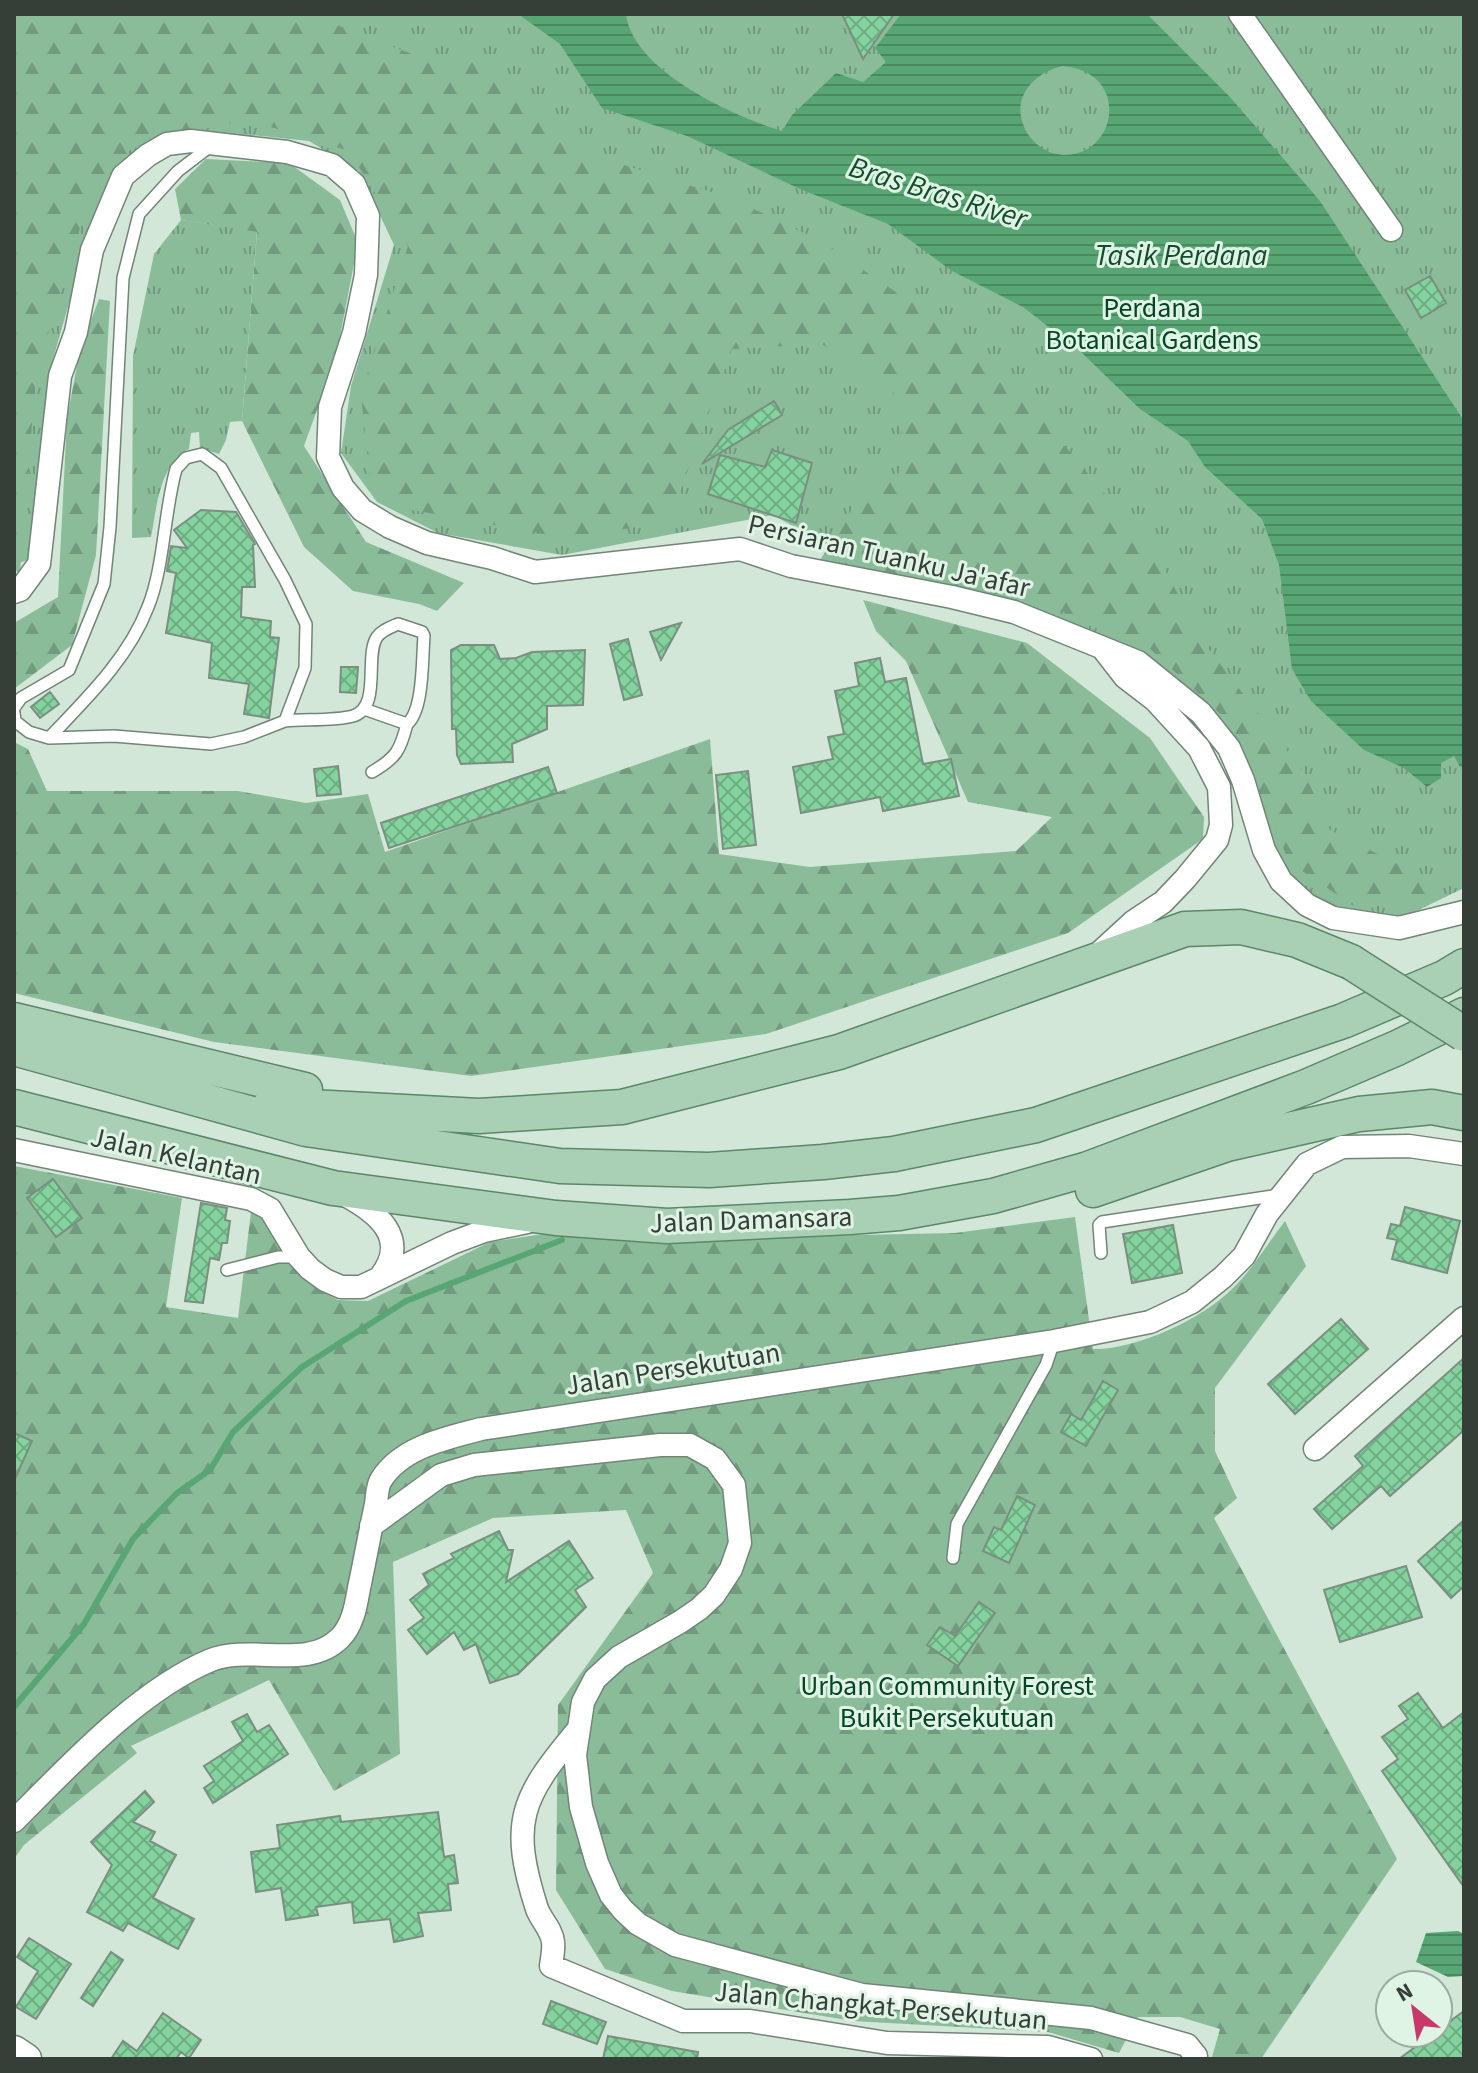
<svg xmlns="http://www.w3.org/2000/svg" width="1478" height="2073" viewBox="0 0 1478 2073" font-family="'Source Sans 3',sans-serif">
	<style>
		.grass { fill: url(#grass-tufts) }
		.forest { fill: url(#forest-firs) }
		.water { fill: url(#water-rules); fill-rule: evenodd }
		.lines { fill: none; stroke-linecap: round; stroke-linejoin: round }
		.stream { stroke: #58a674; stroke-width: 6 }
		.building { fill: url(#building-cross-hatch); stroke: #7b8f81; stroke-width: 2 }
		.lane-casing { stroke: #728577; stroke-width: 14 }
		.street-casing { stroke: #728577; stroke-width: 25 }
		.secondary-casing { stroke: #728577; stroke-width: 33 }
		.primary-casing { stroke: #5b8769; stroke-width: 37 }
		.lane { stroke: #fff; stroke-width: 11 }
		.street { stroke: #fff; stroke-width: 22 }
		.secondary { stroke: #fff; stroke-width: 30 }
		.primary { stroke: #a9cfb5; stroke-width: 34 }
		.primary-bridge-casing { stroke: #5b8769; stroke-width: 37; stroke-linecap: butt }
		.primary-bridge { stroke: #a9cfb5; stroke-width: 34 }
		.labels { text-anchor: middle; dominant-baseline: central; stroke-width: 6; stroke-linejoin: round; paint-order: stroke }
		.park-label { font-size: 28px; fill: #054524; stroke: #dff4e5 }
		.street-label { font-size: 28px; fill: #363e38; stroke: #dff4e5 }
		.water-label { font-size: 30px; font-style: italic; fill: #124d2c; stroke: #dff4e5 }
	</style>
	<defs>
		<pattern id="grass-tufts" width="24" height="20" patternUnits="userSpaceOnUse" patternTransform="scale(2)"><rect width="24" height="20" fill="#8bbc9a"/><path d="M3 7l-1-3M5 7V3M7 7l1-3M15 17l-1-3M17 17v-4M19 17l1-3" fill="none" stroke="#729a7f"/></pattern>
		<pattern id="forest-firs" width="22" height="20" patternUnits="userSpaceOnUse" patternTransform="scale(2)"><rect width="22" height="20" fill="#8bbc9a"/><path d="M5 1l3.5 6h-7zM16 11l3.5 6h-7z" fill="#729a7f"/></pattern>
		<pattern id="water-rules" width="6" height="5" patternUnits="userSpaceOnUse" patternTransform="scale(2)"><rect width="6" height="5" fill="#58a674"/><path d="M0 2.5h6" fill="none" stroke="#4a8960"/></pattern>
		<pattern id="building-cross-hatch" width="8" height="8" patternUnits="userSpaceOnUse" patternTransform="scale(2)"><rect width="8" height="8" fill="#84d39e"/><path d="M0 0l8 8M0 8l8-8" fill="none" stroke="#6dad82"/></pattern>
	</defs>
	<rect width="100%" height="100%" fill="#d2e7d8"/>
	<path class="grass" d="M14,14H1464V888L1402,918L1337,911L1302,887L1278,859L1204,705L1137,649L1000,597L868,568L773,515L562,555L438,533L377,502L341,453L351,386L394,245L359,171L309,141L176,127L119,167L94,216L49,373L30,559L14,565Z
		M181,220L257,231L242,421L230,422L226,440L219,454L200,448L199,432L191,433L189,449C159,465 157,507 151,537L132,538L133,356L154,254Z"/>
	<path class="forest" d="M14,14H315L332,23L412,54L485,64L554,138L627,166L731,198L822,242L986,353L1156,554L1207,647L1305,774L1330,830L1415,873L1428,896L1352,905L1289,862L1231,724L1147,646L1056,609L817,565L865,488L901,472L903,402L881,382L822,344L732,349L669,522L566,538L401,508L369,473L361,394L408,246L349,151L248,120L138,141L89,198L36,375L20,573L14,570Z
		M206,159L289,163L340,200L358,243L336,357L304,446L366,542L464,583L437,611L419,604L353,591L304,547L242,421L257,232L181,220L175,189Z
		M99,299L110,301L96,555L72,645L14,689V623L58,597L67,419L80,349Z
		M863,600L1027,643L1150,738L1204,817L1203,839L1068,933L766,1034L471,1076L214,1042L14,993V742L28,749L47,791H238L306,803L368,794L385,852L710,739L719,854L810,867L1016,851L1052,817L968,802L906,661L876,631Z
		M14,1166L182,1198L166,1307L238,1318L251,1212L262,1215L302,1275L318,1290L338,1300L368,1301L490,1242L550,1233L665,1239L955,1233L1075,1217L1093,1349C1136,1350 1202,1319 1232,1289C1252,1270 1268,1243 1285,1221L1306,1266L1215,1388V1451L1237,1498L1214,1518L1397,1859L1261,2059L1212,2057L1220,2029L1180,2017H1138L1119,2053L1048,2032L853,2021L672,1991L605,1969L556,1890L558,1705L653,1573L626,1510L493,1518L393,1562L400,1754L334,1791L269,1680L131,1746L137,1753L24,1845L14,1859Z"/>
	<path class="water" d="M518,14H626C633,71 733,116 782,131L792,115L836,73L863,82L886,62L875,48L901,14H1147L1229,96L1320,201L1464,421V765L1460,767L1454,756L1441,763V778L1427,787L1404,768L1364,750L1311,701L1292,669L1279,565L1262,519L1205,467L1188,441L1140,409L1082,353L1023,307L952,271L888,224L800,189L687,136L602,108L560,44ZM1063,66C1137,73 1114,169 1052,153C1041,149 1030,140 1025,129C1010,98 1034,72 1063,66Z
		M1458,1931L1464,1934V1976L1448,1977L1416,1962L1426,1933Z"/>
	<g class="lines">
		<path class="stream" d="M14,1707L84,1624L133,1539L177,1493L210,1470L233,1432L302,1367L406,1301L562,1240"/>
	</g>
	<path class="building" d="M842,14H894L863,59Z
		M1430,276L1446,303L1421,318L1405,290Z
		M774,401L782,415L702,464L728,430Z
		M772,450L812,463L796,523L708,494L720,455L765,467Z
		M201,510L236,512L255,544L253,545L255,587H242L241,617L271,621L270,637L279,638L269,718L244,714L249,684L209,678L212,643L166,633L176,573L167,571L171,546L187,548L174,530Z
		M681,623L661,660L650,632Z
		M628,639L642,695L624,700L610,644Z
		M461,645H494L500,659L516,658L532,652L585,650L583,705L547,706V729L512,744L513,762L461,764L457,755L456,729H452L451,650Z
		M880,658L885,682L906,678L923,764L951,759L959,796L883,811L880,797L801,813L793,767L833,759L828,737L844,734L835,691L859,686L855,663Z
		M341,667H358L356,693L340,692Z
		M50,692L59,704L40,718L31,707Z
		M338,766L341,794L317,796L314,769Z
		M548,767L557,793L389,848L381,823Z
		M748,771L756,845L723,849L716,775Z
		M53,1179L82,1218L56,1237L27,1198Z
		M201,1203L227,1208L225,1220L230,1221L227,1243H222L219,1260L210,1258L203,1303L185,1301Z
		M1405,1207L1460,1221L1447,1273L1392,1259L1397,1240L1387,1238L1391,1224L1400,1226Z
		M1173,1225L1182,1273L1132,1283L1123,1234Z
		M1341,1319L1368,1349L1295,1414L1268,1384Z
		M1464,1358V1430L1390,1496L1381,1486L1332,1529L1314,1509L1363,1466L1355,1456Z
		M1103,1381L1118,1390L1086,1446L1061,1432L1071,1414L1081,1420Z
		M14,1433L32,1441L14,1481Z
		M1017,1496L1035,1505L1009,1563L983,1551L994,1527L1001,1530Z
		M1464,1520V1586L1451,1598L1418,1561Z
		M499,1531L508,1550H513L506,1582L569,1541L593,1578L575,1590L586,1607L518,1674L490,1683L476,1644L464,1650L454,1632L427,1654L408,1630L424,1618L410,1600L429,1585L423,1574L454,1558L451,1554Z
		M1406,1566L1422,1617L1340,1642L1324,1590Z
		M979,1602L995,1613L958,1666L927,1645L940,1627L955,1636Z
		M1418,1693L1443,1728L1464,1712V1887L1382,1771L1398,1759L1382,1737L1408,1719L1399,1706Z
		M247,1714L257,1732L269,1725L288,1754L213,1803L204,1788L214,1781L204,1766L243,1741L232,1722Z
		M145,1791L154,1802L133,1822L155,1832L150,1841L176,1855L153,1898L194,1919L178,1949L128,1923L123,1931L87,1912L112,1865L91,1842Z
		M438,1812L444,1857L454,1855L458,1883L448,1884L451,1910L418,1913L423,1936L394,1942L390,1919L354,1923L352,1902L316,1907L318,1915L286,1920L281,1888L256,1892L251,1852L280,1848L277,1825L340,1816L341,1822Z
		M29,1938L71,1964L36,2019L16,2007L38,1971L17,1957Z
		M111,1952L123,1960L93,2006L81,1998Z
		M551,2001L606,2022L597,2044L543,2024Z
		M1464,2011V2059H1399L1434,2033H1438V2030Z
		M163,2013L201,2040L189,2058L181,2052L176,2059H111L123,2041L137,2051Z
		M608,2036L698,2052L697,2059H603Z"/>
	<g class="lines">
		<defs>
			<path id="lane" d="M14,708L21,698L69,670L104,584L110,527L123,278L139,214L178,171L212,145
				M14,713L15,721L29,732L49,738L114,736L211,744L244,737L285,721L305,668L306,624L285,580L221,468L202,454L186,458L176,469C164,512 164,568 148,607C128,659 86,699 49,738
				M285,721C304,719 335,721 353,716C382,707 364,656 377,637C382,630 391,627 398,624L422,632L424,636C422,658 424,710 407,724L364,709
				M372,772C396,758 400,751 407,724
				M1101,1253L1099,1225L1102,1222L1279,1195
				M227,1270L278,1257H298
				M953,1558L957,1524L1046,1365L1054,1341"/>
			<path id="street" d="M1240,14L1391,230
				M14,592L20,590L39,564L60,376L76,332L92,250L123,176L148,155L167,144L191,141L287,152L332,165L354,184L368,216L366,275L354,333L330,407L328,457L343,488L362,510L390,527L427,543L492,558L535,572L740,549L791,566L952,597L1014,612L1138,662L1201,713L1229,748L1243,780L1264,850L1281,881L1307,905L1333,918L1399,928L1464,912
				M1097,955L1133,922L1163,902L1185,879L1217,840L1221,825L1219,787L1199,748L1155,700L1125,677L1104,650
				M14,1150L251,1199L270,1209L299,1257L310,1269L325,1280L341,1287H361L452,1243L484,1231L527,1222
				M345,1195C377,1212 410,1238 381,1276
				M1315,1449L1464,1318
				M371,1526L441,1475L474,1465L660,1445H690L715,1459L734,1485L740,1543L731,1569L714,1595L699,1609L680,1622L619,1657L595,1679L583,1702L575,1755L581,1807L597,1863L611,1895L623,1910L638,1924L675,1945L862,1995L1091,2018L1187,2045L1196,2056L1194,2059
				M577,1731C521,1798 509,1822 537,1909C541,1920 552,1930 553,1942C554,1949 552,1958 551,1966L683,2021H750L887,2043L1048,2047L1091,2059
				M14,1821C69,1766 139,1690 211,1660C251,1644 307,1671 340,1638C353,1625 356,1605 359,1588C365,1560 370,1532 376,1504C377,1497 377,1486 381,1480C401,1447 447,1438 481,1429L1054,1341L1150,1322L1192,1302L1223,1277L1244,1256L1267,1214L1307,1164L1342,1147L1409,1146L1464,1154"/>
			<path id="secondary" d="M14,2051L26,2059"/>
			<path id="primary" d="M14,1020L305,1090
				M14,1048L306,1129L560,1166L709,1170L823,1162L894,1154L1036,1125L1343,1021L1444,978L1464,966
				M272,1102L311,1107L479,1116L622,1107L839,1052L1185,929L1241,927L1297,940L1351,962
				M14,1107L333,1188L556,1218L667,1226L850,1217L899,1213L993,1196L1088,1169L1306,1087L1397,1048L1464,1015
				M1093,1190L1227,1144L1359,1114L1432,1107L1464,1113"/>
		</defs>
		<use href="#lane" class="lane-casing"/>
		<use href="#street" class="street-casing"/>
		<use href="#secondary" class="secondary-casing"/>
		<use href="#primary" class="primary-casing"/>
		<use href="#lane" class="lane"/>
		<use href="#street" class="street"/>
		<use href="#secondary" class="secondary"/>
		<use href="#primary" class="primary"/>
		<defs>
			<path id="primary-bridge" d="M1351,962L1464,1034"/>
		</defs>
		<use href="#primary-bridge" class="primary-bridge-casing"/>
		<use href="#primary-bridge" class="primary-bridge"/>
	</g>
	<g class="labels">
		<g class="park-label">
			<text x="1152" y="308">Perdana<tspan x="1152" dy="32">Botanical Gardens</tspan></text>
			<text x="947" y="1686">Urban Community Forest<tspan x="947" dy="32">Bukit Persekutuan</tspan></text>
		</g>
		<g class="street-label">
			<text transform="translate(889 556) rotate(13)">Persiaran Tuanku Ja'afar</text>
			<text transform="translate(176 1156) rotate(13)">Jalan Kelantan</text>
			<text transform="translate(751 1220) rotate(-2)">Jalan Damansara</text>
			<text transform="translate(673 1369) rotate(-9)">Jalan Persekutuan</text>
			<text transform="translate(881 2006) rotate(5)">Jalan Changkat Persekutuan</text>
		</g>
		<g class="water-label">
			<text transform="translate(938 193) rotate(17)">Bras Bras River</text>
			<text x="1181" y="255">Tasik Perdana</text>
		</g>
	</g>
	<rect width="1478" height="2073" fill="none" stroke="#363e38" stroke-width="32"/>
	<g transform="translate(1414 2009) rotate(330)"><circle r="38" fill="#dff4e5" stroke="#9baba0" stroke-width="2"/>
	<path d="M0-6L14 30L0 20L-14 30Z" fill="#c6396a"/>
	<text y="-12" font-size="22" font-weight="bold" text-anchor="middle" fill="#363e38">N</text>
	</g>
</svg>
